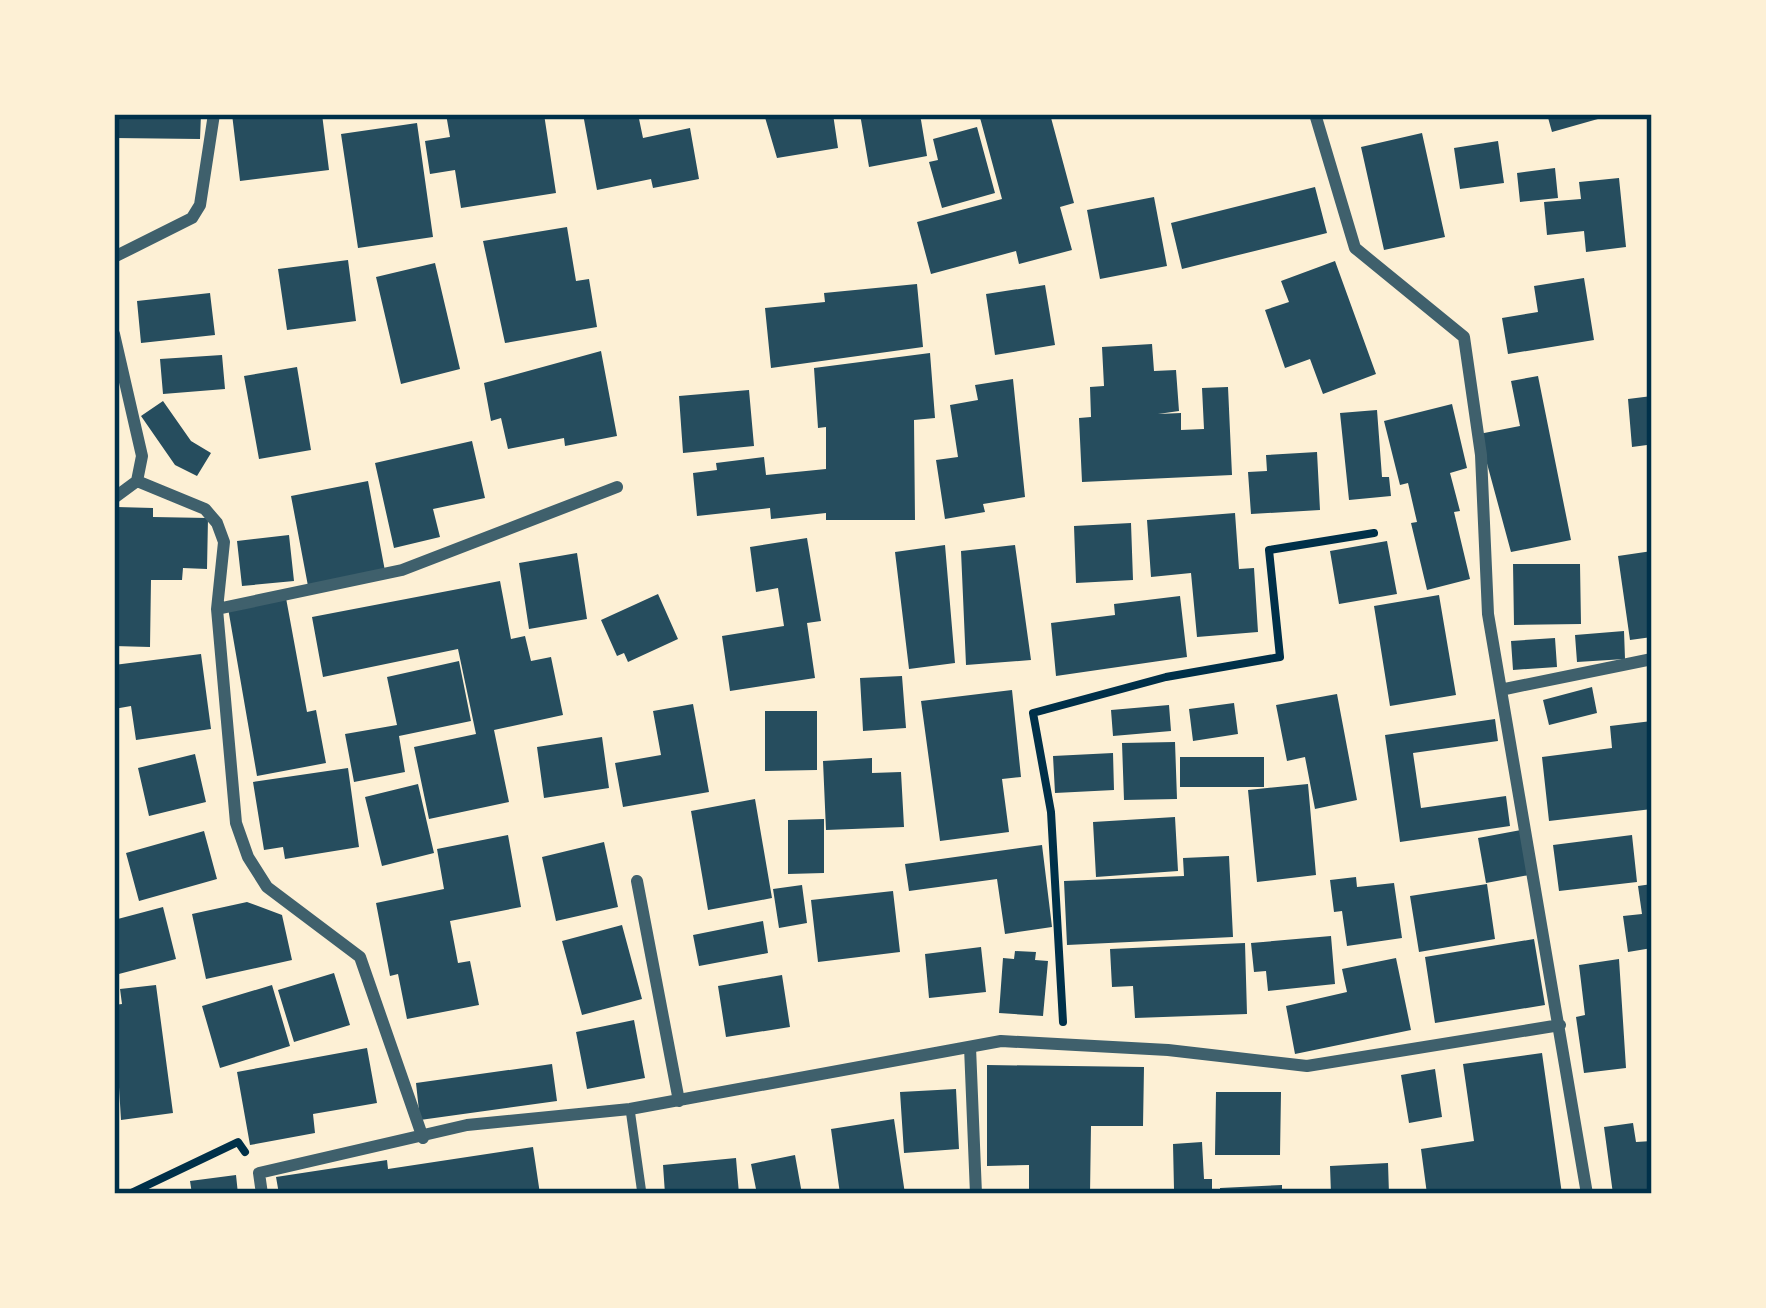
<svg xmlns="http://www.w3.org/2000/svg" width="1766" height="1308" viewBox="0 0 1766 1308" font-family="'DejaVu Sans',sans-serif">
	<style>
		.building { fill: #264d5e }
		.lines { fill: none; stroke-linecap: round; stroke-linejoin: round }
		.path { stroke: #003049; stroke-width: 8 }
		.service { stroke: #3f606c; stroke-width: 9 }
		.minor { stroke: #3f606c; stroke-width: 12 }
		.neatline { fill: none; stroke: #003049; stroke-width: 4.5 }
	</style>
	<rect width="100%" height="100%" fill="#fdf0d5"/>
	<path class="building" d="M114,114H201L200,139L114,138Z
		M232,114H322L329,170L240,181Z
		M446,114H544L556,193L461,208L455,170L430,174L425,141L450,137Z
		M583,114H638L643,138L690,128L699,179L653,188L651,179L597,190Z
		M764,114H833L838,148L777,158Z
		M860,114H920L927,156L869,167Z
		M979,114H1050L1074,203L1060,207L1072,250L1019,264L1016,251L931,274L917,222L1002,199Z
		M1547,114H1612V115L1552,132Z
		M417,123L433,237L358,248L341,134Z
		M977,127L995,193L942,208L929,162L938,160L933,139Z
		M1422,133L1445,237L1384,250L1361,147Z
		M1498,141L1504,183L1460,189L1454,148Z
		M1555,168L1558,198L1520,202L1517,173Z
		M1619,178L1626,247L1586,252L1584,231L1547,235L1544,202L1581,199L1579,182Z
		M1315,187L1327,233L1182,269L1171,223Z
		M1154,197L1167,266L1100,279L1087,210Z
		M567,227L576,281L589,279L597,327L505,343L483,241Z
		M348,260L356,321L287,330L278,269Z
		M1335,261L1376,374L1323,394L1310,359L1285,368L1265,310L1289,302L1281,281Z
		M435,263L460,369L401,384L376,277Z
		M1584,278L1594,340L1508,354L1502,318L1538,312L1534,286Z
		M917,284L923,347L771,368L765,308L825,302L824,293Z
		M1045,285L1055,345L995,355L986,294Z
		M210,293L215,335L141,343L137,301Z
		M1152,344L1154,371L1176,370L1179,411L1158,414L1181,413V430L1204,429L1202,388L1228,387L1232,475L1082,482L1079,418L1091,417L1090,387L1104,386L1102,347Z
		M601,351L617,436L565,446L564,438L508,449L501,418L491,421L484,383Z
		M930,353L935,418L914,420L915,520H826V513L771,519L770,508L697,516L693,473L717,470L716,463L764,457L766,475L826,469V427L818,428L814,368Z
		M222,355L225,389L163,394L160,359Z
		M297,367L311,450L259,459L244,376Z
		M1538,376L1571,540L1511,552L1479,434L1520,426L1511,381Z
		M1013,379L1025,497L983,504L985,512L945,519L936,460L958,457L950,405L978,400L975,385Z
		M749,390L754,446L683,453L679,396Z
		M1652,396V463H1649L1647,445L1632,447L1628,399Z
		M163,401L191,441L211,453L197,476L175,465L141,416Z
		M1452,404L1467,468L1450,473L1460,511L1454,512L1470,579L1427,590L1411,523L1417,522L1408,483L1400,485L1384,421Z
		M1377,410L1382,477H1389L1391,496L1349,500L1340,413Z
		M472,441L485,498L433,509L440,537L394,548L375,463Z
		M1317,452L1320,510L1251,514L1248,472L1267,471L1266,455Z
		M368,481L385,571L308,586L291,496Z
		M117,507L153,508V517L208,518L207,569L183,568L182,580H151L150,647L114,646Z
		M1235,513L1239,569L1254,568L1258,632L1197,637L1191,573L1151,577L1147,520Z
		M1131,523L1133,580L1076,583L1074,526Z
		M289,535L294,581L242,586L237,541Z
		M807,538L821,621L807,623L815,678L730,691L722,636L784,626L778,588L756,592L750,547Z
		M1387,541L1397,594L1339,604L1330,551Z
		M945,545L955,663L909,669L895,552Z
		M1015,545L1031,660L966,665L961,551Z
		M1652,551V637L1630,640L1618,556Z
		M577,553L587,619L529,629L519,563Z
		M1513,564H1580L1581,624L1514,625Z
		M500,581L511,639L525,636L531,661L551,657L563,715L494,730L509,802L429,819L414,747L476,734L458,649L323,677L312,617Z
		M658,594L678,639L628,662L624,653L617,656L601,620Z
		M1439,595L1456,695L1390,706L1374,606Z
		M1180,596L1187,657L1056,676L1051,623L1115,615L1114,604Z
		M286,598L307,712L316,710L326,763L257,776L228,608Z
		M1624,631L1625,659L1577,662L1575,635Z
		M1555,638L1557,667L1513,670L1511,641Z
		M201,654L211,729L136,740L131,706L114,709V665Z
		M459,661L471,721L399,736L405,772L354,782L345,734L397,725L387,677Z
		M902,676L906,728L863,731L860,678Z
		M1592,687L1597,713L1549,725L1543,700Z
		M1012,690L1021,777L1002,779L1009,832L940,841L921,701Z
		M1337,694L1357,800L1315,809L1305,757L1287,761L1276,705Z
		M1234,703L1238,734L1193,741L1189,709Z
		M693,704L709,792L623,807L615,763L661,755L653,711Z
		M1169,705L1171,731L1113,736L1111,710Z
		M765,711H817V770L765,771Z
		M1495,719L1498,741L1413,753L1421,808L1506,796L1510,826L1400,842L1385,735Z
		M1652,721V809L1549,821L1542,757L1612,748L1610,726Z
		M602,737L609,788L544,798L537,747Z
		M1175,742L1177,799L1124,800L1122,743Z
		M1113,753L1114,790L1055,793L1053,756Z
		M195,754L206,802L149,816L138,768Z
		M1180,757H1264V787H1180Z
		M872,758V773L901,772L904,827L826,830L823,761Z
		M348,768L359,847L285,859L283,847L264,850L253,782Z
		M418,784L434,853L382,866L365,797Z
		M1308,784L1316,875L1257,882L1248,790Z
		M755,799L772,898L708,910L691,811Z
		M1175,817L1178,871L1096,877L1093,822Z
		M824,819V873L788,874V820Z
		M1521,830L1529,875L1486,883L1478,838Z
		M204,831L217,879L139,901L126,853Z
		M508,835L521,907L450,921L458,963L470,961L479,1005L407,1019L398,974L390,976L376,903L444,889L437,849Z
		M1632,835L1637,882L1559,891L1553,845Z
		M604,842L618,907L556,921L542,857Z
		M1042,845L1052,927L1005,934L997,879L909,891L905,864Z
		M1229,856L1233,937L1067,945L1064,881L1184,876L1183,858Z
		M1356,877L1357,887L1394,883L1402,938L1347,946L1342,911L1334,912L1330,880Z
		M1487,884L1495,939L1419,952L1410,896Z
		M1652,884V948L1628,952L1623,916L1642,914L1638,886Z
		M802,885L807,923L779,928L773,889Z
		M893,891L900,952L818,962L811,900Z
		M247,902L282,915L292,960L206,979L192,914Z
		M163,907L176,959L115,975L114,920Z
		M763,921L768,953L699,966L693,935Z
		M622,925L642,999L582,1015L562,941Z
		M1331,936L1335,984L1268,991L1266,971L1254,972L1251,943Z
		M1534,939L1545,1005L1435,1023L1425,957Z
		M1245,943L1247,1014L1135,1018L1133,986L1112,987L1110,949Z
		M981,947L986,992L929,998L925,954Z
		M1015,951L1036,952L1035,960L1048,961L1043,1016L999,1013L1003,958L1014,959Z
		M1396,958L1411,1030L1295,1054L1286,1006L1347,992L1342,969Z
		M1619,959L1626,1068L1584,1073L1576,1017L1585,1015L1579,965Z
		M334,973L350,1025L294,1042L278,990Z
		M782,975L790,1027L726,1037L718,986Z
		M156,985L173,1113L121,1120L114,1005L122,1004L120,989Z
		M272,985L290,1046L220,1068L202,1006Z
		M634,1020L645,1078L587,1089L576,1032Z
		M367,1048L377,1103L313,1114L315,1133L250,1145L237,1072Z
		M1542,1053L1562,1194H1427L1421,1149L1474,1141L1463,1064Z
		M552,1064L557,1101L420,1120L416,1083Z
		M987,1065L1144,1067L1143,1126H1091L1090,1194H1029V1165L987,1166Z
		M1435,1069L1442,1117L1409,1123L1401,1075Z
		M956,1089L959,1149L904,1153L900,1092Z
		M1216,1092H1281L1280,1155H1215Z
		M894,1119L905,1194H840L831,1129Z
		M1633,1123L1636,1142L1652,1141V1194H1613L1604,1127Z
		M1202,1142L1204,1179H1212V1194H1151L1174,1189L1173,1144Z
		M533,1147L540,1194H279L276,1177L387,1160L388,1169Z
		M795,1155L802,1194H757L751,1164Z
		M736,1158L739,1194H665L663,1165Z
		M1388,1163L1389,1194H1331L1330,1166Z
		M236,1175L238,1194H192L190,1181Z
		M1282,1185V1194H1220V1188Z"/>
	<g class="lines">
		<path class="path" d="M1063,1022L1051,812L1033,713L1166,677L1280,657L1269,550L1374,533
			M129,1194L238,1142L245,1152"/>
		<path class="service" d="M630,1109L642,1194"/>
		<path class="minor" d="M1315,114L1355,248L1464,337L1481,455L1488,614L1587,1194
			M114,257L192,218L200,205L214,114
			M114,334L142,456L137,481L205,509L217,523L224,542L217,609L236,823L248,857L267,887L360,957L423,1138
			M114,498L137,481
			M217,609L402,570L617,487
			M1505,689L1652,659
			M637,881L679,1101
			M970,1047L976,1194
			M262,1194L259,1173L467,1125L630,1109L1001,1041L1168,1050L1307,1066L1560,1025"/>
	</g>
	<rect width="1766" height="1308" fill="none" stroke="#fdf0d5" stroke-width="234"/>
	<rect x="117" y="117" width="1532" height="1074" class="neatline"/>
</svg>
